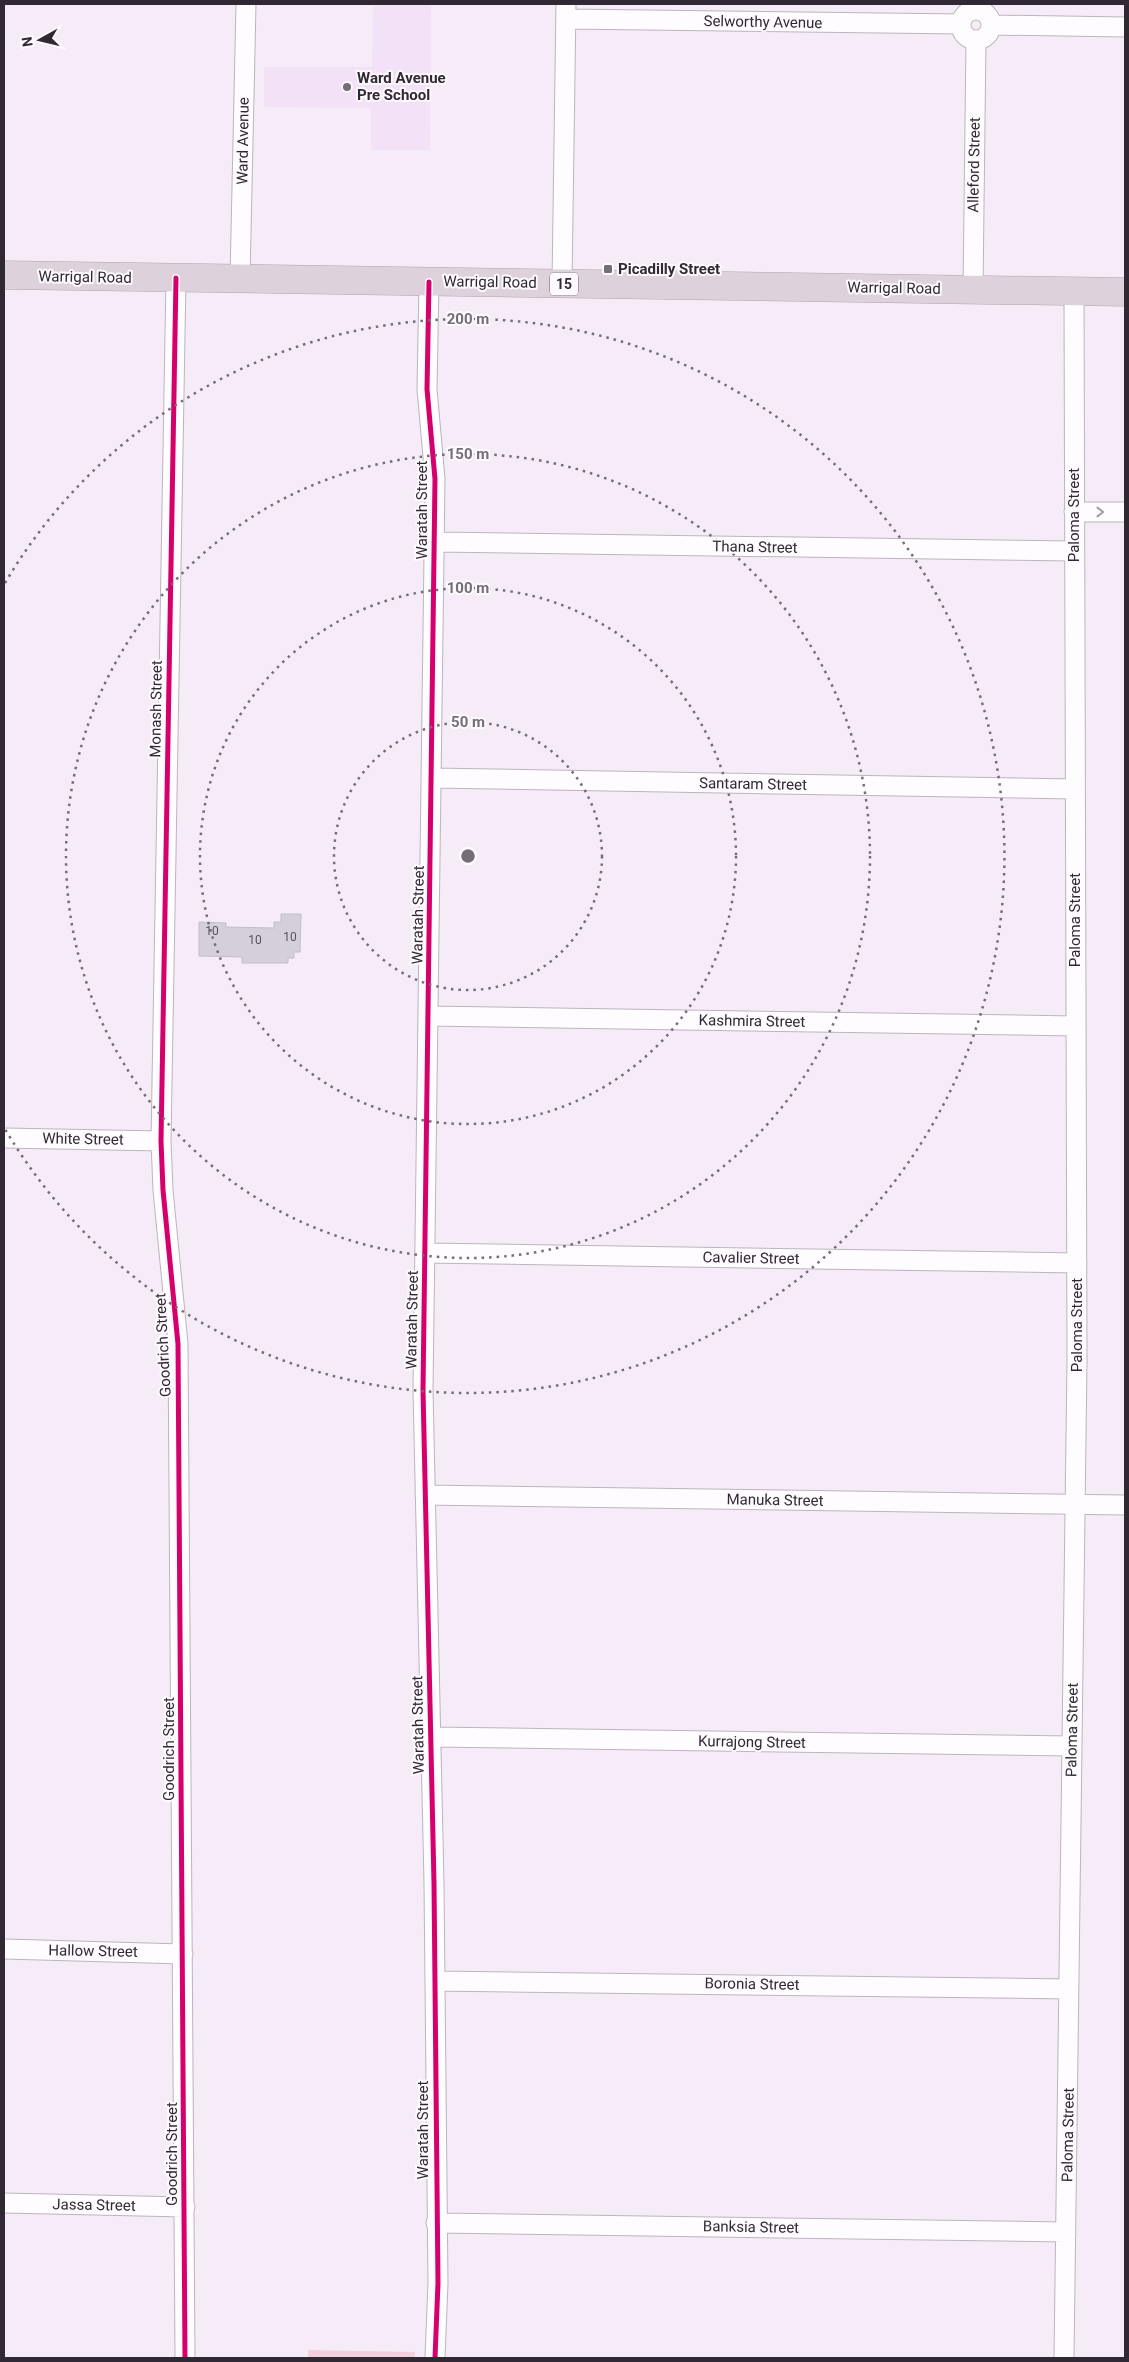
<svg xmlns="http://www.w3.org/2000/svg" width="1129" height="2362" viewBox="0 0 1129 2362" font-family="Roboto,sans-serif">
	<style>
		.built { fill: #f3e1f8 }
		.green { fill: #f4cfde }
		.building { fill: #d5cfda; stroke: #c2bdc7 }
		.lines { fill: none; stroke-linecap: round; stroke-linejoin: round }
		.minor-casing { stroke: #bcb4be; stroke-width: 21 }
		.highway-casing { stroke: #b0a2ae; stroke-width: 29 }
		.minor { stroke: #fefcfe; stroke-width: 19 }
		.highway { stroke: #ddd2db; stroke-width: 28 }
		.cycleway-casing { stroke: #fefaff; stroke-width: 8 }
		.cycleway { stroke: #d6006c; stroke-width: 5 }
		.oneway { stroke: #a19da2 }
		.ring { fill: none; stroke: #756d77; stroke-width: 2.5; stroke-dasharray: 2.5 5 }
		.poi-dot { fill: #756d77; stroke: #fefaff; stroke-width: 2 }
		.labels { text-anchor: middle; dominant-baseline: central; stroke-width: 4; stroke-linejoin: round; paint-order: stroke }
		.number-label { font-size: 12px; fill: #59525c }
		.shield { fill: #fefaff; stroke: #6e6770; stroke-width: 1 }
		.shield-label { font-size: 14px; font-weight: bold; fill: #302832 }
		.street-label { font-size: 15px; fill: #302832; stroke: #fefaff }
		.poi-label { font-size: 15px; font-weight: bold; fill: #302832; stroke: #fefaff; text-anchor: start }
		.centre { fill: #756d77; stroke: #fefaff; stroke-width: 2.5 }
		.ring-label { font-size: 15px; text-anchor: middle; font-weight: bold; fill: #756d77; stroke: #fefaff; stroke-width: 4; stroke-linejoin: round; paint-order: stroke }
	</style>
	<rect width="100%" height="100%" fill="#f5ecf7"/>
	<path class="built" d="M373,4H431L430,150H371V108L264,107V67H372Z"/>
	<path class="green" d="M308,2350L415,2352V2358H308Z"/>
	<path class="building" d="M281,914H301L300,952H294V958H288V963H242V957L199,956V922L226,923V927L274,928V922H281Z"/>
	<g class="lines">
		<defs>
			<path id="minor" d="M961 25a15 15 0 1 1 30 0a15 15 0 1 1-30 0Z
				M566,19L961,24
				M991,25L1125,27
				M176,278L161,1141L163,1190L178,1344L185,2358
				M240,279L246,4
				M429,282L427,389L435,479L423,1390L434,1883L438,2283L435,2358
				M562,284L566,4
				M973,290L976,40
				M1074,512H1125
				M435,542L1074,551
				M432,778L1074,789
				M429,1016L1076,1026
				M4,1138L161,1141
				M425,1253L1077,1263
				M425,1495L1125,1505
				M431,1737L1072,1746
				M4,1949L183,1954
				M435,1981L1069,1989
				M4,2203L185,2207
				M436,2223L1066,2232
				M1064,2358L1077,1361L1074,291"/>
			<path id="highway" d="M4,275L1125,292"/>
		</defs>
		<use href="#minor" class="minor-casing"/>
		<use href="#highway" class="highway-casing"/>
		<use href="#minor" class="minor"/>
		<use href="#highway" class="highway"/>
		<defs>
			<path id="cycleway" d="M176,278L161,1141L163,1190L178,1344L185,2358
				M429,282L427,389L435,479L423,1390L434,1883L438,2283L435,2358"/>
		</defs>
		<use href="#cycleway" class="cycleway-casing"/>
		<use href="#cycleway" class="cycleway"/>
	</g>
	<defs><path id="oneway-chevron" d="M-2-3.5L2.5 0L-2 3.5" fill="none" stroke-width="1.6" stroke-linecap="round" stroke-linejoin="round" transform="scale(1.25)"/></defs>
	<use class="oneway" href="#oneway-chevron" transform="translate(1100 512)"/>
	<g class="ring">
		<circle cx="468" cy="856" r="134"/>
		<circle cx="468" cy="856" r="268"/>
		<circle cx="468" cy="856" r="402"/>
		<path d="M5 583A537 537 0 1 1 5 1129"/>
	</g>
	<g class="poi-dot">
		<circle cx="347" cy="87" r="5"/>
		<rect x="603" y="264" width="10" height="10" rx="2.5"/>
	</g>
	<g class="labels">
		<g class="number-label">
			<text x="212" y="931">10</text>
			<text x="290" y="937">10</text>
			<text x="255" y="940">10</text>
		</g>
		<rect class="shield" x="550" y="272.5" width="28" height="23" rx="4"/>
		<g class="shield-label">
			<text x="564" y="284">15</text>
		</g>
		<g class="street-label">
			<text transform="translate(763 22) rotate(1)">Selworthy Avenue</text>
			<text transform="translate(243 141) rotate(-89)">Ward Avenue</text>
			<text transform="translate(974 165) rotate(-89)">Alleford Street</text>
			<text transform="translate(85 277) rotate(1)">Warrigal Road</text>
			<text transform="translate(490 282) rotate(1)">Warrigal Road</text>
			<text transform="translate(894 288) rotate(1)">Warrigal Road</text>
			<text transform="translate(422 510) rotate(-90)">Waratah Street</text>
			<text transform="translate(1074 515) rotate(-90)">Paloma Street</text>
			<text transform="translate(755 547) rotate(1)">Thana Street</text>
			<text transform="translate(156 709) rotate(-89)">Monash Street</text>
			<text transform="translate(753 784) rotate(1)">Santaram Street</text>
			<text transform="translate(418 915) rotate(-89)">Waratah Street</text>
			<text transform="translate(1075 920) rotate(-90)">Paloma Street</text>
			<text transform="translate(752 1021) rotate(1)">Kashmira Street</text>
			<text transform="translate(83 1139) rotate(1)">White Street</text>
			<text transform="translate(751 1258) rotate(1)">Cavalier Street</text>
			<text transform="translate(412 1320) rotate(-89)">Waratah Street</text>
			<text transform="translate(1077 1325) rotate(-90)">Paloma Street</text>
			<text transform="translate(163 1345) rotate(-93)">Goodrich Street</text>
			<text transform="translate(775 1500) rotate(1)">Manuka Street</text>
			<text transform="translate(418 1725) rotate(-91)">Waratah Street</text>
			<text transform="translate(1072 1730) rotate(-89)">Paloma Street</text>
			<text transform="translate(752 1742) rotate(1)">Kurrajong Street</text>
			<text transform="translate(169 1749) rotate(-90)">Goodrich Street</text>
			<text transform="translate(93 1951) rotate(1)">Hallow Street</text>
			<text transform="translate(752 1984) rotate(1)">Boronia Street</text>
			<text transform="translate(423 2130) rotate(-90)">Waratah Street</text>
			<text transform="translate(1068 2135) rotate(-89)">Paloma Street</text>
			<text transform="translate(172 2154) rotate(-90)">Goodrich Street</text>
			<text transform="translate(94 2205) rotate(1)">Jassa Street</text>
			<text transform="translate(751 2227) rotate(1)">Banksia Street</text>
		</g>
		<g class="poi-label">
			<text x="357" y="78">Ward Avenue<tspan x="357" dy="17">Pre School</tspan></text>
			<text x="618" y="269">Picadilly Street</text>
		</g>
	</g>
	<circle cx="468" cy="856" r="8" class="centre"/>
	<g class="ring-label">
		<text x="468" y="324">200 m</text>
		<text x="468" y="459">150 m</text>
		<text x="468" y="593">100 m</text>
		<text x="468" y="727">50 m</text>
	</g>
	<rect width="1129" height="2362" fill="none" stroke="#302832" stroke-width="10"/>
	<g transform="translate(40 40) rotate(262)" stroke="#fefaff" stroke-width="4" paint-order="stroke">
	<path d="M0-4L9 19L0 12L-9 19Z" fill="#302832"/>
	<text y="-8" font-size="14" font-weight="bold" text-anchor="middle" fill="#302832">N</text>
	</g>
</svg>
